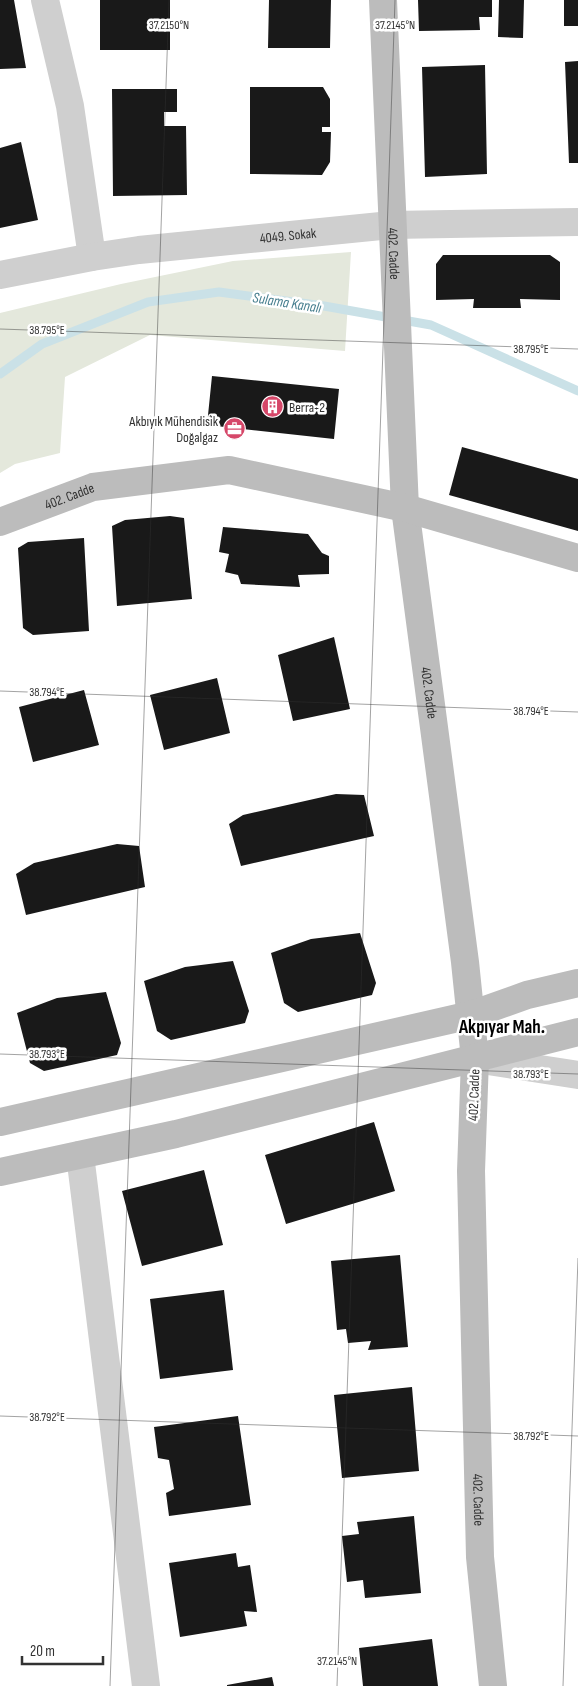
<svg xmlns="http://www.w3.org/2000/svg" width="578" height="1686" viewBox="0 0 578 1686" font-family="'Sofia Sans Condensed',sans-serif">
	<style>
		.green { fill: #e4e8dc }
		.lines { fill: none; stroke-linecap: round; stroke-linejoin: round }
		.stream { stroke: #cae1e7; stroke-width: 9 }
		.building { fill: #191919 }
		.street { stroke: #cfcfcf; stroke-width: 28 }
		.secondary { stroke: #bcbcbc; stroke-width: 28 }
		.ticks { fill: none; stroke: #323232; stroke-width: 1; stroke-opacity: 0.45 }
		.labels { text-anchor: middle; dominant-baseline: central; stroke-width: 5; stroke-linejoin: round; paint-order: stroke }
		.street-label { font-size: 14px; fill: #323232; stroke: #fff }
		.poi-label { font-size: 14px; fill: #323232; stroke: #fff; text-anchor: start }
		.water-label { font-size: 15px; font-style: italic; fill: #467e8e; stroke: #fff }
		.district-label { font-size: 19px; font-weight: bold; fill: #000; stroke: #fff }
		.ticks-label { font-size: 12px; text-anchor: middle; fill: #323232; stroke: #fff; stroke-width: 5; stroke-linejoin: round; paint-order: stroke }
	</style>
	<rect width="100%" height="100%" fill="#fff"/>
	<path class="green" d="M351,252L345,351L150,335L65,377L60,453L15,464L0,473V313L121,284L233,261Z"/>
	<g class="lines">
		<path class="stream" d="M0,374L42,344L148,302L219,292L324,306L431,325L578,391"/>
	</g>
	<path class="building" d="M0,0H14L26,68L0,69Z
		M100,0H170V50H100Z
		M269,0H331L330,48H268Z
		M418,0H492V17H479L480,30L419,31Z
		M499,0H524L523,38L498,37Z
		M564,0H578V26H564Z
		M578,61V163H569L565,62Z
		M485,65L487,174L425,177L422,67Z
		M250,87H323L330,99V127H322V132H331L330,162L322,175L250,174Z
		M112,89H177V112H164V126H186L187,195L113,196Z
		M21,142L38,220L0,228V148Z
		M443,255H550L560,262V300L520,299L521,308H473L474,299L436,300V264Z
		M212,376L339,389L334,439L207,425Z
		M462,447L578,479V531L449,495Z
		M170,516L184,518L192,599L117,606L112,526L125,520Z
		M223,527L308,534L322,553L329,556V574L298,575L300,587L241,584L238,575L225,572L229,554L219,552Z
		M84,538L89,631L33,635L23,628L18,548L28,542Z
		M334,637L350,709L293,721L278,655Z
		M217,678L230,733L164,750L150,695Z
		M84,690L99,745L33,762L19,707Z
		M336,794L364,795L374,836L241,866L229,824L243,815Z
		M117,844L139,846L145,887L26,915L16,874L34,863Z
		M360,933L376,983L372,995L298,1012L284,1003L271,953L311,939Z
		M233,961L249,1011L245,1023L171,1040L157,1031L144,981L185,967Z
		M106,992L121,1043L117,1055L44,1071L30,1063L17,1013L57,998Z
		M374,1122L395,1191L286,1224L265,1155Z
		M204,1170L223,1245L142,1266L122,1191Z
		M400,1255L408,1347L368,1350L371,1341L348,1343L346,1329L337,1330L331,1261Z
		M224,1290L233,1370L160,1379L150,1299Z
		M412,1387L419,1471L342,1478L334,1395Z
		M238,1416L251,1505L169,1516L166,1493L174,1489L169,1460L158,1458L154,1427Z
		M414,1516L421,1593L365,1598L363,1580L347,1582L342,1536L359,1534L357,1522Z
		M236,1553L238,1567L250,1565L257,1612L244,1611L247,1626L180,1637L169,1563Z
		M432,1639L438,1686H363L359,1648Z
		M272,1677L274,1686H227V1685Z"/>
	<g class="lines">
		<g class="street">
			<path d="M45,0L70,106L92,257"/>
			<path id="s1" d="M0,275L92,257L139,250L391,225L578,222"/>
			<path d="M475,1059L578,1075"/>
			<path d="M80,1155L146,1686"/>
		</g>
		<g class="secondary">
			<path id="s2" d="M383,0L405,508L465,962L475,1059L471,1171L480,1557L493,1686"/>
			<path id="s3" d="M0,522L93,487L229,470L405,508L578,558"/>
			<path d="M0,1122L471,1015L527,995L578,983"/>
			<path d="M0,1172L176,1134L578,1032"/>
		</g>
	</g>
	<path class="ticks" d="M0,329L578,349M0,691L578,712M0,1054L578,1074M0,1416L578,1436M110,1686L169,0M337,1686L395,0M563,1686L578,1258"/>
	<defs>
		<symbol id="building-disc" viewBox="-11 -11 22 22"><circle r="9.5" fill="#d64769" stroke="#fff"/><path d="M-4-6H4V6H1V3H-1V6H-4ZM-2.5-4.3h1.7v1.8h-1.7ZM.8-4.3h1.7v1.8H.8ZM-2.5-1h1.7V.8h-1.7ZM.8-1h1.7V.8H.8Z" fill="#fff"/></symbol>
		<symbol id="office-disc" viewBox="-11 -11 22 22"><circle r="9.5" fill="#d64769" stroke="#fff"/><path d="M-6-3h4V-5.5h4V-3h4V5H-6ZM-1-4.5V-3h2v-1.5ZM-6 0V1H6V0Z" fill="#fff"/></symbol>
	</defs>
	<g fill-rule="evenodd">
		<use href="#building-disc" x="260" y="394" width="25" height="25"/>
		<use href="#office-disc" x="222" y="416" width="25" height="25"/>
	</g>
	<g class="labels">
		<g class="street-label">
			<text stroke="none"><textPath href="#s1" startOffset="291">4049. Sokak</textPath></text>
			<text stroke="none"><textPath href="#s2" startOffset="254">402. Cadde</textPath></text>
			<text stroke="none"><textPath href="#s3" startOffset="74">402. Cadde</textPath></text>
			<text stroke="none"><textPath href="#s2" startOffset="695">402. Cadde</textPath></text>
			<text transform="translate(474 1095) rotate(-88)">402. Cadde</text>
			<text stroke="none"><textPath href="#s2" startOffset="1505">402. Cadde</textPath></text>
		</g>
		<g class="poi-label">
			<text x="289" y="407">Berra-2</text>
			<text x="218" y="421" text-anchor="end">Akbıyık Mühendisik<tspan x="218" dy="16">Doğalgaz</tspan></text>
		</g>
		<g class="water-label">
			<text transform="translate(287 303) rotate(9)">Sulama Kanalı</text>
		</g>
		<g class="district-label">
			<text x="502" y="1027">Akpıyar Mah.</text>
		</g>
	</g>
	<g class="ticks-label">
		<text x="169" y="29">37.2150°N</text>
		<text x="395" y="29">37.2145°N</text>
		<text x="47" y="334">38.795°E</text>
		<text x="531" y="353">38.795°E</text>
		<text x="47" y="696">38.794°E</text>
		<text x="531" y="715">38.794°E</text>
		<text x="47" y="1058">38.793°E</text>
		<text x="531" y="1078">38.793°E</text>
		<text x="47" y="1421">38.792°E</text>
		<text x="531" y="1440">38.792°E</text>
		<text x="337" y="1665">37.2145°N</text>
	</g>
	<path d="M22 1656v8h81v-8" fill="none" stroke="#323232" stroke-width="2.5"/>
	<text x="30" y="1656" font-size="15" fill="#323232" stroke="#ffffff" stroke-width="4" paint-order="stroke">20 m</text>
</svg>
